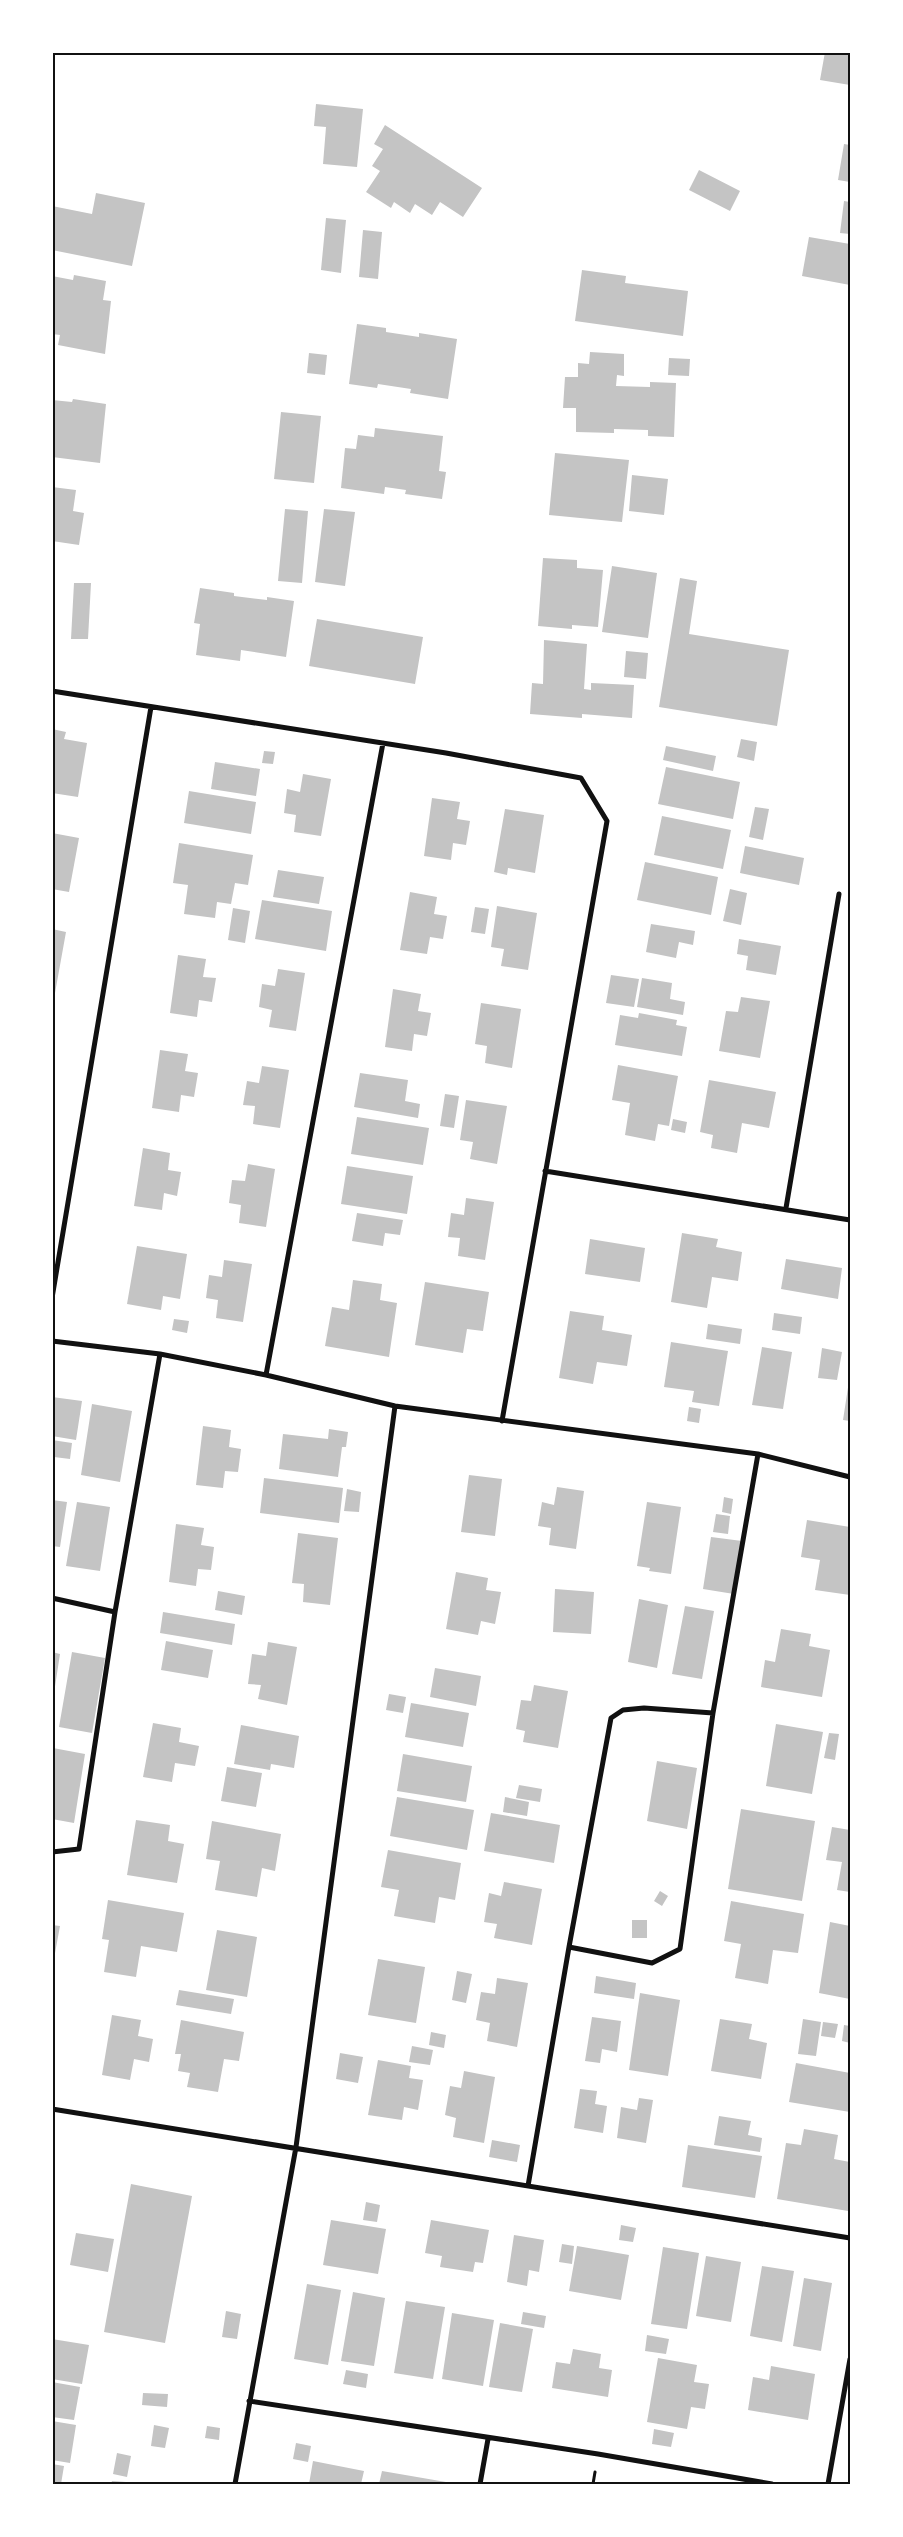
<svg xmlns="http://www.w3.org/2000/svg" width="903" height="2537" viewBox="0 0 903 2537" font-family="Cabin,sans-serif">
	<style>
		.building { fill: #c4c4c4 }
		.lines { fill: none; stroke-linecap: round; stroke-linejoin: round }
		.path { stroke: #111; stroke-width: 3 }
		.minor { stroke: #111; stroke-width: 5 }
		.neatline { fill: none; stroke: #111; stroke-width: 2 }
	</style>
	<rect width="100%" height="100%" fill="#fff"/>
	<path class="building" d="M825,52H850V85L820,80Z
		M316,104L363,109L357,167L323,164L326,127L314,126Z
		M385,125L482,188L463,217L440,202L432,215L415,204L410,213L394,202L391,208L366,192L380,171L372,166L383,149L374,144Z
		M844,144L850,145V182L838,180Z
		M699,170L740,191L730,211L689,190Z
		M96,193L145,203L132,266L52,250V206L92,214Z
		M844,201L850,202V234L840,233Z
		M326,218L346,220L341,273L321,270Z
		M363,230L382,232L378,279L359,277Z
		M809,237L850,244V285L802,276Z
		M582,270L626,276L625,283L688,291L683,336L575,321Z
		M74,275L106,281L103,300L111,301L105,354L58,345L60,335L52,334V276L73,280Z
		M357,324L386,328V332L419,337V333L457,339L448,399L410,393L411,389L378,384L377,388L349,384Z
		M590,352L624,354V376L617,375L616,386L650,387V382L676,383L674,437L648,436V430L614,429V433L576,432V408H563L565,377H578V363L589,364Z
		M309,353L327,355L325,375L307,373Z
		M669,358L690,359L689,376L668,375Z
		M73,399L106,404L100,463L52,457V400L72,402Z
		M281,412L321,416L314,483L274,479Z
		M375,428L443,436L439,471L446,472L442,499L405,494L406,490L385,487L384,494L341,488L345,448L356,449L358,435L374,437Z
		M555,453L629,460L622,522L549,515Z
		M632,475L668,479L664,515L629,511Z
		M52,487L76,490L73,511L84,513L79,545L52,541Z
		M285,509L308,511L302,583L278,581Z
		M324,509L355,512L345,586L315,582Z
		M543,558L577,560V568L603,570L598,627L572,625V629L538,626Z
		M612,566L657,573L648,638L602,632Z
		M680,578L697,581L689,634L789,650L777,726L659,707Z
		M74,583H91L88,639H71Z
		M200,588L234,593V596L267,600V597L294,601L286,657L241,650L240,661L196,655L200,624L194,623Z
		M317,619L423,637L415,684L309,666Z
		M544,640L587,644L584,689L591,690V683L634,685L632,718L582,714V718L530,714L532,683L543,684Z
		M626,651L648,653L646,679L624,677Z
		M52,729L66,732L64,739L87,743L78,797L52,793L55,779H52Z
		M741,739L757,742L754,761L737,757Z
		M666,746L716,756L713,771L663,760Z
		M264,751L275,752L273,764L262,763Z
		M215,762L260,769L256,796L211,789Z
		M666,767L740,782L733,819L658,804Z
		M303,774L331,779L321,836L294,832L296,815L284,813L287,789L300,792Z
		M189,791L256,802L251,834L184,823Z
		M432,798L460,802L457,819L470,821L466,845L453,843L451,860L424,856Z
		M755,807L769,809L763,840L749,837Z
		M505,809L544,815L535,873L508,868L507,875L494,872Z
		M662,816L731,830L723,869L654,855Z
		M52,833L79,838L69,892L52,889Z
		M179,843L253,855L248,885L235,883L231,904L217,902L215,918L184,914L188,885L173,883Z
		M745,846L804,858L799,885L740,873Z
		M645,862L718,877L711,915L637,900Z
		M278,870L324,877L319,904L273,897Z
		M730,889L747,893L741,925L723,921Z
		M410,892L437,897L434,914L447,916L443,939L430,937L427,954L400,950Z
		M262,900L332,911L326,951L255,939Z
		M497,906L537,913L528,970L501,966L504,949L491,947Z
		M475,907L489,909L485,934L471,932Z
		M233,908L250,911L245,943L228,940Z
		M651,924L695,931L693,945L679,942L676,958L646,952Z
		M52,929L66,932L55,993L52,992Z
		M739,939L781,946L776,975L746,970L748,956L737,954Z
		M178,955L206,959L203,977L216,978L212,1002L199,1000L197,1017L170,1013Z
		M278,969L305,973L296,1031L269,1027L272,1010L259,1007L262,984L275,986Z
		M611,975L639,979L634,1007L606,1003Z
		M642,978L672,983L670,999L685,1002L683,1015L637,1007Z
		M393,989L421,994L418,1011L431,1013L427,1036L414,1034L412,1051L385,1047Z
		M741,997L770,1001L760,1058L719,1051L726,1011L738,1012Z
		M481,1003L521,1009L512,1068L485,1063L487,1046L475,1044Z
		M639,1013L677,1020L676,1025L687,1027L682,1056L615,1045L620,1015L638,1018Z
		M160,1050L188,1054L185,1071L198,1073L194,1097L181,1095L179,1112L152,1108Z
		M618,1065L678,1076L669,1126L658,1124L655,1141L625,1135L630,1103L612,1100Z
		M262,1066L289,1070L280,1128L253,1124L255,1106L243,1105L247,1081L259,1083Z
		M360,1073L408,1080L405,1101L420,1104L418,1118L354,1107Z
		M709,1080L776,1092L769,1128L742,1123L737,1153L711,1148L713,1135L700,1132Z
		M445,1094L459,1096L454,1128L440,1126Z
		M466,1100L507,1106L497,1164L470,1159L473,1142L460,1140Z
		M357,1117L429,1128L423,1165L351,1154Z
		M673,1119L687,1122L685,1133L671,1130Z
		M143,1148L170,1153L168,1170L181,1172L177,1196L164,1193L162,1210L134,1206Z
		M248,1164L275,1169L266,1227L239,1223L241,1205L229,1203L232,1180L245,1181Z
		M347,1166L413,1176L407,1214L341,1204Z
		M466,1198L494,1202L485,1260L458,1256L460,1238L448,1237L451,1213L464,1215Z
		M357,1213L403,1220L400,1235L385,1233L383,1246L352,1241Z
		M682,1233L718,1239L716,1247L742,1252L738,1281L712,1277L707,1308L671,1302Z
		M590,1239L645,1248L640,1282L585,1274Z
		M137,1246L187,1254L180,1299L163,1296L161,1310L127,1304Z
		M786,1259L842,1268L838,1299L781,1289Z
		M224,1260L252,1264L243,1322L216,1318L218,1300L206,1298L209,1275L222,1277Z
		M353,1280L382,1284L380,1300L397,1303L389,1357L325,1346L332,1307L349,1310Z
		M425,1282L489,1292L483,1331L467,1329L463,1353L415,1345Z
		M570,1311L604,1316L602,1330L632,1335L627,1366L597,1362L593,1384L559,1378Z
		M774,1313L802,1317L800,1334L772,1330Z
		M174,1319L189,1321L187,1333L172,1330Z
		M708,1324L742,1329L740,1344L706,1339Z
		M671,1342L728,1351L719,1406L692,1402L694,1391L664,1387Z
		M762,1347L792,1352L783,1409L752,1405Z
		M822,1348L842,1352L837,1380L818,1378Z
		M849,1381H850V1421L843,1420Z
		M52,1397L82,1401L76,1440L52,1436Z
		M92,1404L132,1411L120,1482L81,1475Z
		M689,1407L701,1409L699,1423L687,1421Z
		M203,1426L231,1430L229,1447L241,1449L238,1472L225,1471L223,1488L196,1485Z
		M329,1429L348,1432L346,1447H342L338,1477L279,1469L283,1434L328,1439Z
		M52,1440L72,1443L70,1459L54,1457L52,1460Z
		M469,1475L502,1479L495,1536L461,1532Z
		M264,1478L343,1488L339,1523L260,1513Z
		M557,1487L584,1491L576,1549L549,1545L551,1528L538,1526L542,1502L554,1505Z
		M347,1489L361,1492L359,1512L344,1511Z
		M724,1497L733,1499L731,1514L722,1512Z
		M52,1500L67,1502L60,1547L52,1546Z
		M77,1502L110,1507L100,1571L66,1566Z
		M647,1502L681,1507L671,1574L649,1571L650,1568L637,1566Z
		M716,1514L730,1516L728,1534L713,1532Z
		M807,1520L850,1527V1595L815,1590L820,1560L801,1557Z
		M176,1524L204,1528L201,1545L214,1547L211,1570L198,1569L196,1586L169,1582Z
		M298,1533L338,1538L330,1605L303,1602L304,1584L292,1583Z
		M711,1537L742,1541L734,1594L703,1589Z
		M456,1572L488,1578L486,1590L501,1592L495,1624L481,1621L478,1635L446,1629Z
		M555,1589L594,1592L591,1634L553,1632Z
		M218,1591L245,1596L242,1615L215,1610Z
		M639,1599L668,1605L657,1668L628,1662Z
		M685,1606L714,1611L702,1679L672,1674Z
		M163,1612L235,1624L232,1645L160,1633Z
		M781,1629L811,1634L809,1646L830,1650L822,1697L761,1687L765,1660L775,1662Z
		M166,1641L213,1650L208,1678L161,1670Z
		M268,1642L297,1647L287,1705L258,1699L261,1685L248,1684L252,1654L266,1656Z
		M52,1652L60,1654L54,1693H52Z
		M72,1652L105,1658L92,1733L59,1727Z
		M435,1668L481,1676L476,1706L430,1697Z
		M534,1685L568,1691L558,1748L523,1742L525,1731L516,1729L521,1700L531,1701Z
		M389,1694L406,1697L403,1713L386,1710Z
		M411,1703L469,1713L463,1747L405,1737Z
		M153,1723L181,1728L179,1742L199,1746L195,1766L175,1763L172,1782L143,1777Z
		M776,1724L823,1732L812,1794L766,1786Z
		M241,1725L299,1736L294,1768L271,1764L270,1770L234,1764Z
		M829,1733L839,1734L835,1760L824,1758Z
		M53,1748L85,1754L74,1823L52,1819Z
		M403,1754L472,1766L466,1802L397,1791Z
		M657,1761L697,1768L687,1829L647,1821Z
		M227,1767L262,1773L256,1807L221,1801Z
		M519,1785L542,1789L540,1802L516,1798Z
		M397,1797L474,1810L467,1850L390,1836Z
		M505,1797L529,1802L527,1816L503,1812Z
		M741,1809L815,1821L802,1901L728,1889Z
		M491,1813L560,1825L554,1863L484,1851Z
		M136,1820L170,1825L168,1841L184,1844L177,1883L127,1875Z
		M212,1821L281,1834L275,1871L262,1868L257,1897L215,1890L220,1861L206,1859Z
		M832,1827L850,1830V1892L837,1890L842,1862L826,1860Z
		M388,1850L461,1863L455,1900L439,1897L435,1923L394,1916L399,1890L381,1887Z
		M504,1882L542,1889L532,1945L494,1938L497,1924L484,1922L489,1893L501,1896Z
		M660,1891L668,1896L662,1906L654,1901Z
		M108,1900L184,1913L177,1952L141,1946L136,1977L104,1972L109,1940L102,1939Z
		M731,1901L804,1914L798,1953L773,1950L768,1984L735,1978L741,1944L724,1941Z
		M632,1920H647V1938H632Z
		M830,1922L850,1926V1999L819,1993Z
		M52,1925L60,1926L53,1964L52,1963Z
		M217,1930L257,1937L247,1997L206,1990Z
		M378,1959L425,1967L416,2023L368,2015Z
		M457,1971L472,1974L466,2003L452,2000Z
		M596,1976L636,1983L634,1999L594,1993Z
		M497,1978L528,1983L517,2047L487,2041L490,2023L476,2020L481,1992L495,1994Z
		M179,1990L234,1999L231,2014L176,2005Z
		M640,1993L680,2000L668,2076L629,2070Z
		M112,2015L141,2020L138,2036L153,2039L149,2062L134,2059L130,2080L102,2075Z
		M592,2017L621,2021L617,2052L602,2049L600,2063L585,2061Z
		M720,2019L752,2024L749,2039L767,2043L761,2079L711,2071Z
		M803,2019L821,2022L816,2056L798,2054Z
		M181,2020L244,2032L239,2061L224,2059L218,2092L187,2087L190,2073L178,2071L181,2054H175Z
		M823,2022L838,2024L835,2038L821,2036Z
		M844,2025L850,2026V2043L842,2041Z
		M431,2032L446,2035L444,2048L429,2045Z
		M412,2046L433,2050L430,2065L409,2062Z
		M340,2053L363,2057L358,2083L336,2079Z
		M378,2060L411,2066L409,2078L423,2080L418,2110L404,2107L402,2120L368,2115Z
		M796,2063L850,2073V2112L789,2102Z
		M464,2071L495,2077L484,2143L453,2137L456,2118L445,2115L450,2086L461,2088Z
		M580,2089L597,2091L595,2104L607,2106L603,2133L574,2128Z
		M639,2098L653,2100L646,2143L617,2138L621,2107L637,2110Z
		M719,2116L751,2121L748,2135L762,2138L760,2152L714,2145Z
		M804,2129L838,2135L834,2159L850,2162L848,2211L777,2199L786,2143L801,2145Z
		M492,2140L520,2145L517,2162L489,2157Z
		M688,2145L762,2156L755,2198L682,2187Z
		M131,2184L192,2196L165,2343L104,2332Z
		M366,2202L380,2205L377,2222L363,2220Z
		M331,2220L386,2229L378,2274L323,2265Z
		M431,2220L489,2230L483,2263L475,2262L473,2272L440,2267L442,2256L425,2253Z
		M621,2225L636,2228L633,2242L619,2240Z
		M76,2233L114,2239L108,2272L70,2265Z
		M514,2235L544,2240L539,2272L529,2270L527,2286L507,2282Z
		M562,2244L574,2246L572,2264L559,2262Z
		M577,2246L629,2255L621,2300L569,2291Z
		M663,2247L699,2253L687,2329L651,2324Z
		M706,2256L741,2262L731,2322L696,2316Z
		M762,2266L794,2271L782,2342L750,2336Z
		M804,2278L832,2283L821,2351L793,2346Z
		M307,2284L341,2290L328,2365L294,2359Z
		M353,2292L385,2298L374,2366L341,2361Z
		M406,2301L445,2307L433,2379L394,2373Z
		M226,2311L241,2314L237,2339L222,2337Z
		M523,2312L546,2316L544,2328L521,2324Z
		M452,2313L494,2320L483,2386L442,2379Z
		M500,2323L533,2329L522,2392L489,2387Z
		M647,2335L669,2339L666,2354L645,2351Z
		M52,2339L89,2345L82,2384L52,2379Z
		M573,2349L601,2354L599,2368L612,2370L608,2397L552,2388L556,2362L570,2364Z
		M658,2358L697,2365L694,2382L709,2384L705,2409L691,2407L687,2429L647,2422Z
		M771,2366L815,2374L808,2420L748,2410L753,2377L769,2380Z
		M346,2370L368,2374L366,2388L343,2384Z
		M52,2382L80,2387L74,2420L52,2417Z
		M143,2393L168,2394L167,2407L142,2405Z
		M52,2421L76,2425L70,2463L52,2460Z
		M154,2425L169,2428L165,2448L151,2446Z
		M207,2426L220,2428L219,2440L205,2438Z
		M654,2429L674,2433L671,2447L652,2444Z
		M296,2443L311,2446L308,2462L293,2459Z
		M117,2453L131,2456L127,2477L113,2474Z
		M313,2461L364,2471L361,2484H309Z
		M52,2464L64,2466L61,2484H52Z
		M382,2471L446,2482V2484H379Z
		M112,2481L126,2482V2484H111Z"/>
	<g class="lines">
		<path class="path" d="M593,2484L595,2472"/>
		<path class="minor" d="M52,691L446,753L581,778L607,821L502,1421
			M545,1171L850,1220
			M786,1208L839,894
			M52,1298L151,707
			M52,1341L160,1354L266,1375L395,1406L758,1454L850,1477
			M266,1375L383,743
			M52,1598L115,1612L160,1354
			M52,1852L79,1849L115,1612
			M569,1947L611,1718L623,1710L644,1708L713,1713
			M52,2109L850,2238
			M528,2186L569,1947L652,1963L680,1949L713,1713L758,1454
			M249,2401L598,2454L772,2484
			M235,2484L296,2147L395,1406
			M480,2484L488,2439
			M828,2484L850,2359"/>
	</g>
	<rect width="903" height="2537" fill="none" stroke="#ffffff" stroke-width="108"/>
	<rect x="54" y="54" width="795" height="2429" class="neatline"/>
</svg>
